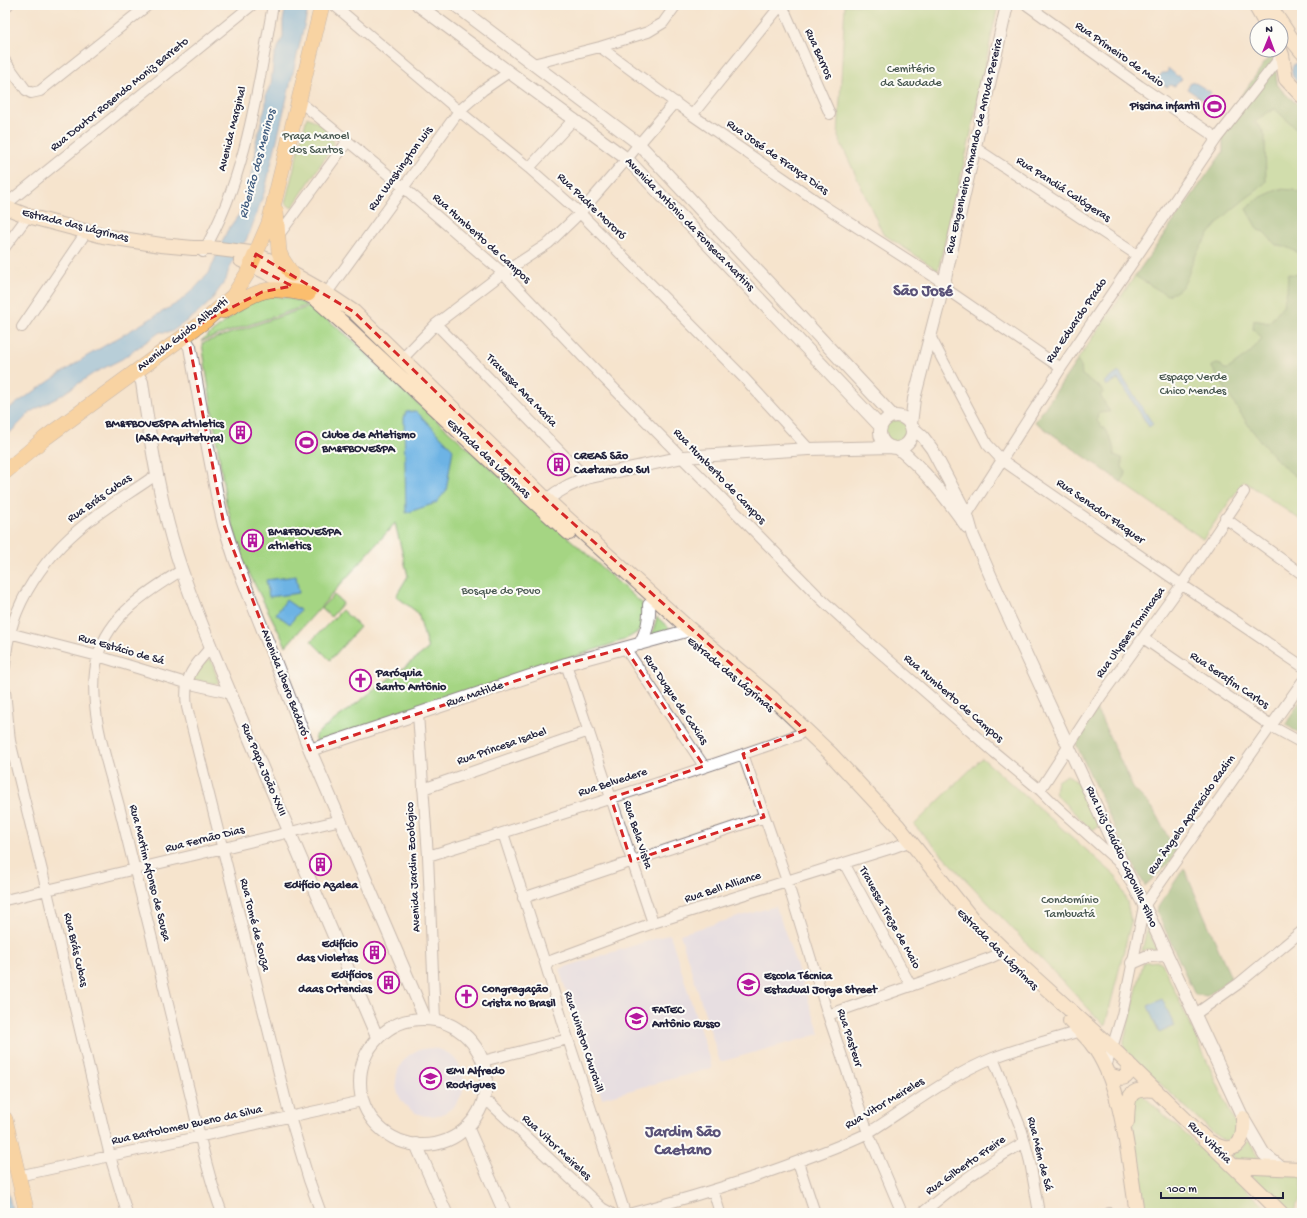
<svg xmlns="http://www.w3.org/2000/svg" width="1307" height="1218" viewBox="0 0 1307 1218" font-family="'Gochi Hand',sans-serif">
	<style>
		.built { fill: #d5d8f9 }
		.green { fill: #a5d583; stroke: #647c5f }
		.forest { fill: #84b671; stroke: #536c56 }
		.water { fill: #6db3e4; stroke: #486a90 }
		.lines { fill: none; stroke-linecap: round; stroke-linejoin: round }
		.minor-casing { stroke: #8c8384; stroke-width: 12 }
		.tertiary-casing { stroke: #8c8384; stroke-width: 14 }
		.secondary-casing { stroke: #8c8384; stroke-width: 16 }
		.primary-casing { stroke: #8c8384; stroke-width: 16 }
		.minor { stroke: #fff; stroke-width: 10 }
		.tertiary { stroke: #fff; stroke-width: 12 }
		.secondary { stroke: #fde5c5; stroke-width: 14 }
		.primary { stroke: #fbbe6e; stroke-width: 15 }
		.marked { fill: none; stroke: #d62828; stroke-width: 3; stroke-dasharray: 8 5; stroke-linejoin: round }
		.labels { text-anchor: middle; dominant-baseline: central; stroke-width: 4; stroke-linejoin: round; paint-order: stroke }
		.street-label { font-size: 12px; fill: #22223b; stroke: #fdfcf7 }
		.park-label { font-size: 12px; fill: #495851; stroke: #fdfcf7 }
		.poi-label { font-size: 12px; font-weight: bold; fill: #22223b; stroke: #fdfcf7; text-anchor: start }
		.water-label { font-size: 13px; font-style: italic; fill: #405c7f; stroke: #fdfcf7 }
		.district-label { font-size: 16px; font-weight: bold; fill: #5a5278; stroke: #fdfcf7 }
	</style>
	<rect width="100%" height="100%" fill="#fdfcf7"/>
	<filter id="ink" filterUnits="userSpaceOnUse"><feTurbulence type="fractalNoise" baseFrequency=".025" numOctaves="2"/><feDisplacementMap in="SourceGraphic" scale="8" xChannelSelector="R" yChannelSelector="G"/><feConvolveMatrix kernelMatrix="1 2 1 2 8 2 1 2 1" color-interpolation-filters="sRGB"/></filter>
	<filter id="wash" filterUnits="userSpaceOnUse"><feTurbulence type="fractalNoise" baseFrequency=".012" numOctaves="4" result="noise"/><feDisplacementMap in="SourceGraphic" scale="16" xChannelSelector="R" yChannelSelector="G"/><feGaussianBlur stdDeviation="0.9" result="paint"/><feColorMatrix in="noise" values="0 0 0 0 0 0 0 0 0 0 0 0 0 0 0 0 0 1.4 0 .05"/><feComposite in="paint" operator="in"/></filter>
	<g filter="url(#wash)">
		<rect width="100%" height="100%" fill="#f6e4cd"/>
		<path class="built" d="M776,906L820,1034L720,1062L680,934Z
			M670,934L712,1068L602,1098L559,969Z
			M396 1082a34 34 0 1 1 68 0a34 34 0 1 1-68 0Z"/>
		<path class="green" d="M845,5H998L969,142L938,270L883,234L838,137Z
			M1272,52L1275,63L1277,84L1283,92L1302,108V521L1244,481L1203,539L1035,422L1135,276L1223,152V141L1220,134Z
			M307,117C321,124 330,127 334,144L292,208L285,203Z
			M268,295L289,298L308,305L201,341L253,300Z
			M311,306L355,342L395,383L646,607C646,629 642,630 624,640L317,743L315,735L428,649L418,613L396,596L408,576L395,523L286,646L243,561L226,502L202,343Z
			M884 432a12 12 0 1 1 24 0a12 12 0 1 1-24 0Z
			M334,595L343,603L331,617L321,608Z
			M342,610L360,627L330,660L311,641Z
			M657,617L671,630L649,638L653,632Z
			M211,659L219,684L193,680L200,665Z
			M982,758L1116,876L1127,902L1131,922L1105,1026L914,825Z
			M1067,775C1082,781 1092,811 1099,826L1092,830L1056,795L1055,791L1057,781Z
			M1147,928L1157,950L1146,949L1142,951Z
			M1159,961L1162,963L1237,1127C1234,1139 1231,1144 1219,1138L1125,1051L1124,1046V1041L1143,964L1145,962Z
			M1139,1092L1272,1213H1146L1129,1101Z
			M1249,1140L1260,1161L1238,1160L1229,1154L1242,1149Z
			M1246,1172L1302,1174V1198L1296,1206L1293,1213H1287Z"/>
		<path class="forest" d="M1272,52L1275,63L1277,84L1283,92L1302,108V134L1275,109L1265,114L1255,122L1263,131L1265,136L1266,182C1258,191 1248,196 1239,204C1226,214 1213,227 1204,242C1200,248 1196,254 1193,261C1187,276 1186,291 1167,295L1135,276L1223,152V141L1217,131Z
			M1279,189L1294,190L1302,194V254C1293,251 1285,245 1276,245L1264,232L1258,230L1246,209L1259,198Z
			M1288,274L1302,275V481C1261,453 1237,407 1211,366L1217,364L1221,365L1224,369H1228L1250,353L1262,338L1253,329L1254,320L1269,323L1283,305L1287,291Z
			M1077,361L1081,366L1082,375L1102,389L1103,393L1100,395L1110,412L1098,413L1097,421C1107,431 1114,440 1114,455L1122,458V467L1126,472L1125,476L1121,482L1035,422Z
			M1302,697V734L1292,729L1286,724Z
			M1096,710L1101,718L1133,788L1152,807L1176,852L1170,862L1145,886L1122,843L1076,744Z
			M1184,868L1231,978L1207,996L1195,995L1157,912L1158,907Z"/>
		<path class="water" d="M286,5H309L265,190L250,232L245,242L240,246L228,272L226,280L220,288L211,301L198,313L171,332H160L122,359L94,373L57,398L32,411L12,431L5,435V411L87,356L179,302L196,287L209,273L227,231L240,213L247,194L256,151L255,145L266,104V94L271,84L274,56L283,37V21Z
			M1302,60V83C1293,81 1289,73 1294,64Z
			M1168,68L1177,76H1180L1182,79L1175,86L1170,85L1167,87L1157,80L1162,73H1166L1168,71Z
			M1192,81L1211,92L1205,101L1187,89Z
			M1215,102L1221,105L1215,115L1209,111Z
			M1119,372L1153,424L1149,427L1118,379L1106,386L1104,382Z
			M416,411L453,449L446,491L436,503L406,513L404,418L406,412Z
			M296,576L299,593L269,597L266,580Z
			M286,600L300,610L290,624L276,614Z
			M1162,999L1175,1026L1159,1033L1148,1006Z
			M5,1180L13,1213H5Z"/>
	</g>
	<g filter="url(#ink)">
		<g class="lines">
			<defs>
				<path id="minor" d="M334,5L459,111L529,168L580,213L745,379L809,449
					M782,5L830,114
					M1027,5L1140,86L1217,138
					M5,7L8,5
					M600,47L692,115L824,206L944,283
					M5,61L26,90L31,93L40,91L148,5
					M533,64L600,47L648,32L663,23L676,5
					M299,101L403,187L503,273L588,362L821,599L859,634L994,752L1040,790L1056,806L1123,866
					M692,115L781,5
					M974,147L1137,255
					M529,168L574,119
					M5,205L252,5
					M278,236L347,142
					M5,247L28,216
					M203,252C246,179 258,87 273,5
					M943,287L1061,368
					M326,294L459,111L483,90L509,72
					M436,324L586,478
					M22,327L87,231
					M930,336L987,444L1002,460L1181,584L1302,666
					M402,359L436,324L503,273L549,243L580,213L627,159L639,144L675,102
					M1225,518L1302,574
					M964,519L1061,368L1217,138L1282,55
					M182,570C148,591 109,615 98,656C85,704 108,763 120,810C131,853 141,896 152,939C165,992 178,1045 191,1098C200,1137 208,1176 222,1213
					M5,632L98,656L186,683L230,693
					M1143,638L1271,726L1302,743
					M211,647C192,668 183,678 187,707L290,1117L309,1180L321,1213
					M625,648L704,766
					M566,664L653,923
					M5,666C8,604 47,551 97,515C114,502 133,491 150,479
					M5,691L10,741L21,786L47,891L110,1156L127,1213
					M418,714L428,856L435,1020
					M743,754L787,881L828,1015L868,1133L902,1213
					M423,789L589,731
					M1040,790L1101,696L1177,591L1244,492
					M503,833L545,963L568,1039L625,1213
					M428,856C552,818 676,778 798,735L805,730
					M844,863L911,986
					M523,898L764,817
					M5,900L341,820
					M545,963L653,923L892,848L911,841
					M828,1015L990,958L1005,951
					M1194,1015L1238,984L1302,931
					M993,1058L1022,1131L1030,1162L1039,1213
					M483,1061L568,1039
					M1106,1067L1112,1048L1122,1015L1144,906L1302,682
					M483,1102L491,1104L602,1208L611,1213
					M798,1162L815,1213
					M18,1176L362,1101
					M713,1190L720,1213
					M632,1213C675,1202 718,1189 760,1175C796,1162 833,1150 868,1133C908,1108 948,1076 993,1058C1021,1047 1051,1040 1080,1031
					M922,1213C954,1186 988,1162 1025,1142
					M1109,1213H1110"/>
				<path id="tertiary" d="M418,5L627,159L881,427
					M455,5L639,144L893,416
					M183,336L190,347L205,432L217,495L224,525L235,559L310,750L425,1018
					M136,371L142,382C151,446 161,510 182,571C201,628 226,682 249,737C291,837 334,937 377,1037
					M880 432a16 16 0 1 1 32 0a16 16 0 1 1-32 0Z
					M911,424L914,399L944,283L1007,5
					M913,428L923,437L932,449L967,515L973,536L1006,611L1124,867L1143,903L1243,1118L1264,1154L1283,1169
					M898,448C925,470 947,499 967,527
					M541,507L547,500L556,493L568,486L586,478L683,457L809,449L892,447
					M640,644C647,630 650,620 649,605
					M310,750L566,664L690,630
					M1132,963L1148,956L1166,955
					M360 1082a63 63 0 1 1 126 0a63 63 0 1 1-126 0Z
					M467,1127L505,1213
					M416,1144L446,1213"/>
				<path id="secondary" d="M1255,5L1267,26
					M1269,5L1293,41L1302,52
					M1280,50L1282,55L1286,79L1302,96
					M5,207L28,216L103,236L161,245L193,248H211L251,253L268,260L321,290L354,312L547,500L686,626L772,698L830,753L898,826L973,920L1005,951L1112,1048L1265,1197L1281,1213
					M241,260L264,271L316,299L344,324L530,498L569,533
					M1070,1021C1077,1028 1085,1035 1091,1043C1124,1085 1128,1161 1137,1213
					M1108,1074C1121,1080 1131,1081 1128,1063
					M1127,1122C1128,1099 1126,1087 1155,1090
					M1210,1142C1236,1157 1245,1143 1243,1118
					M1233,1166L1302,1169"/>
				<path id="primary" d="M276,211L279,252L282,259L292,274
					M223,311C237,304 255,291 270,290C282,289 295,292 308,294
					M5,472L45,438L205,321L233,296L247,274L269,223L322,5
					M5,1119L27,1213"/>
			</defs>
			<use href="#minor" class="minor-casing"/>
			<use href="#tertiary" class="tertiary-casing"/>
			<use href="#secondary" class="secondary-casing"/>
			<use href="#primary" class="primary-casing"/>
			<use href="#minor" class="minor"/>
			<use href="#tertiary" class="tertiary"/>
			<use href="#secondary" class="secondary"/>
			<use href="#primary" class="primary"/>
		</g>
	</g>
	<path d="M0 0H1307V1218H0ZM256,254L354,312L547,500L805,730L743,754L764,817L631,861L611,798L704,766L625,648L566,664L310,750L224,525L190,347L183,336L205,321L262,292L292,286L252,265Z" fill="#f6e4cd" fill-opacity=".55" fill-rule="evenodd"/>
	<path class="marked" d="M256,254L354,312L547,500L805,730L743,754L764,817L631,861L611,798L704,766L625,648L566,664L310,750L224,525L190,347L183,336L205,321L262,292L292,286L252,265Z"/>
	<defs>
		<symbol id="stadium-ring" viewBox="-11 -11 22 22"><circle r="9.5" fill="#fdfcf7" stroke="#b5179e" stroke-width="1.5"/><path d="M0-5a6.5 5 0 1 0 0 10a6.5 5 0 1 0 0-10ZM-3.5-1.8h7v3.6h-7Z" fill="#b5179e"/></symbol>
		<symbol id="building-ring" viewBox="-11 -11 22 22"><circle r="9.5" fill="#fdfcf7" stroke="#b5179e" stroke-width="1.5"/><path d="M-4-6H4V6H1V3H-1V6H-4ZM-2.5-4.3h1.7v1.8h-1.7ZM.8-4.3h1.7v1.8H.8ZM-2.5-1h1.7V.8h-1.7ZM.8-1h1.7V.8H.8Z" fill="#b5179e"/></symbol>
		<symbol id="church-ring" viewBox="-11 -11 22 22"><circle r="9.5" fill="#fdfcf7" stroke="#b5179e" stroke-width="1.5"/><path d="M-1.2-6h2.4v3.5h3.3v2.4h-3.3V6h-2.4V-.1h-3.3v-2.4h3.3Z" fill="#b5179e"/></symbol>
		<symbol id="university-ring" viewBox="-11 -11 22 22"><circle r="9.5" fill="#fdfcf7" stroke="#b5179e" stroke-width="1.5"/><path d="M0-5L7-2L0 1L-7-2ZM-4 1L0 2.5L4 1V4Q0 6-4 4Z" fill="#b5179e"/></symbol>
		<symbol id="school-ring" viewBox="-11 -11 22 22"><circle r="9.5" fill="#fdfcf7" stroke="#b5179e" stroke-width="1.5"/><path d="M0-5L7-2L0 1L-7-2ZM-4 1L0 2.5L4 1V4Q0 6-4 4Z" fill="#b5179e"/></symbol>
	</defs>
	<g fill-rule="evenodd">
		<use href="#stadium-ring" x="1202" y="94" width="25" height="25"/>
		<use href="#building-ring" x="228" y="420" width="25" height="25"/>
		<use href="#stadium-ring" x="294" y="430" width="25" height="25"/>
		<use href="#building-ring" x="546" y="452" width="25" height="25"/>
		<use href="#building-ring" x="240" y="528" width="25" height="25"/>
		<use href="#church-ring" x="348" y="668" width="25" height="25"/>
		<use href="#building-ring" x="308" y="852" width="25" height="25"/>
		<use href="#building-ring" x="362" y="940" width="25" height="25"/>
		<use href="#building-ring" x="376" y="970" width="25" height="25"/>
		<use href="#university-ring" x="736" y="972" width="25" height="25"/>
		<use href="#church-ring" x="454" y="984" width="25" height="25"/>
		<use href="#university-ring" x="624" y="1006" width="25" height="25"/>
		<use href="#school-ring" x="418" y="1066" width="25" height="25"/>
	</g>
	<g class="labels">
		<g class="street-label">
			<text transform="translate(818 54) rotate(66)">Rua Barros</text>
			<text transform="translate(1119 55) rotate(35)">Rua Primeiro de Maio</text>
			<text transform="translate(120 95) rotate(-39)">Rua Doutor Rosendo Moniz Barreto</text>
			<text transform="translate(233 129) rotate(-76)">Avenida Marginal</text>
			<text transform="translate(975 146) rotate(-77)">Rua Engenheiro Armando de Arruda Pereira</text>
			<text transform="translate(777 158) rotate(35)">Rua José de França Dias</text>
			<text transform="translate(401 169) rotate(-54)">Rua Washington Luis</text>
			<text transform="translate(1063 190) rotate(33)">Rua Pandiá Calógeras</text>
			<text transform="translate(591 207) rotate(44)">Rua Padre Mororó</text>
			<text transform="translate(689 225) rotate(46)">Avenida Antônio da Fonseca Martins</text>
			<text transform="translate(75 226) rotate(14)">Estrada das Lágrimas</text>
			<text transform="translate(481 239) rotate(42)">Rua Humberto de Campos</text>
			<text transform="translate(1077 321) rotate(-56)">Rua Eduardo Prado</text>
			<text transform="translate(183 335) rotate(-38)">Avenida Guido Aliberti</text>
			<text transform="translate(521 391) rotate(46)">Travessa Ana Maria</text>
			<text transform="translate(488 459) rotate(43)">Estrada das Lágrimas</text>
			<text transform="translate(719 477) rotate(46)">Rua Humberto de Campos</text>
			<text transform="translate(100 499) rotate(-35)">Rua Brás Cubas</text>
			<text transform="translate(1100 512) rotate(35)">Rua Senador Flaquer</text>
			<text transform="translate(1131 633) rotate(-54)">Rua Ulysses Tomincasa</text>
			<text transform="translate(121 650) rotate(16)">Rua Estácio de Sá</text>
			<text transform="translate(730 675) rotate(40)">Estrada das Lágrimas</text>
			<text transform="translate(1229 681) rotate(34)">Rua Serafim Carlos</text>
			<text transform="translate(284 683) rotate(69)">Avenida Líbero Badaró</text>
			<text transform="translate(475 695) rotate(-19)">Rua Matilde</text>
			<text transform="translate(953 699) rotate(41)">Rua Humberto de Campos</text>
			<text transform="translate(675 700) rotate(56)">Rua Duque de Caxias</text>
			<text transform="translate(502 747) rotate(-19)">Rua Princesa Isabel</text>
			<text transform="translate(263 770) rotate(67)">Rua Papa João XXIII</text>
			<text transform="translate(613 783) rotate(-18)">Rua Belvedere</text>
			<text transform="translate(1192 815) rotate(-55)">Rua Ângelo Aparecido Radim</text>
			<text transform="translate(637 835) rotate(72)">Rua Bela Vista</text>
			<text transform="translate(205 840) rotate(-14)">Rua Fernão Dias</text>
			<text transform="translate(1121 857) rotate(65)">Rua Luiz Claúdio Capovilla Filho</text>
			<text transform="translate(414 867) rotate(-93)">Avenida Jardim Zoológico</text>
			<text transform="translate(149 873) rotate(76)">Rua Martim Afonso de Sousa</text>
			<text transform="translate(723 888) rotate(-18)">Rua Bell Alliance</text>
			<text transform="translate(889 918) rotate(61)">Travessa Treze de Maio</text>
			<text transform="translate(254 925) rotate(76)">Rua Tomé de Souza</text>
			<text transform="translate(75 950) rotate(77)">Rua Brás Cubas</text>
			<text transform="translate(997 950) rotate(45)">Estrada das Lágrimas</text>
			<text transform="translate(849 1038) rotate(72)">Rua Pasteur</text>
			<text transform="translate(583 1042) rotate(72)">Rua Winston Churchill</text>
			<text transform="translate(885 1104) rotate(-31)">Rua Vitor Meireles</text>
			<text transform="translate(187 1126) rotate(-12)">Rua Bartolomeu Bueno da Silva</text>
			<text transform="translate(1209 1143) rotate(44)">Rua Vitória</text>
			<text transform="translate(556 1148) rotate(43)">Rua Vitor Meireles</text>
			<text transform="translate(1039 1154) rotate(76)">Rua Mém de Sá</text>
			<text transform="translate(966 1166) rotate(-35)">Rua Gilberto Freire</text>
		</g>
		<g class="park-label">
			<text x="911" y="70">Cemitério<tspan x="911" dy="14">da Saudade</tspan></text>
			<text x="316" y="137">Praça Manoel<tspan x="316" dy="14">dos Santos</tspan></text>
			<text x="1193" y="378">Espaço Verde<tspan x="1193" dy="14">Chico Mendes</tspan></text>
			<text x="501" y="592">Bosque do Povo</text>
			<text x="1070" y="901">Condomínio<tspan x="1070" dy="14">Tambuatá</tspan></text>
		</g>
		<g class="poi-label">
			<text x="1200" y="107" text-anchor="end">Piscina infantil</text>
			<text x="224" y="425" text-anchor="end">BM&amp;FBOVESPA athletics<tspan x="224" dy="14">(ASA Arquitetura)</tspan></text>
			<text x="322" y="436">Clube de Atletismo<tspan x="322" dy="14">BM&amp;FBOVESPA</tspan></text>
			<text x="574" y="457">CREAS São<tspan x="574" dy="14">Caetano do Sul</tspan></text>
			<text x="268" y="533">BM&amp;FBOVESPA<tspan x="268" dy="14">athletics</tspan></text>
			<text x="376" y="674">Paróquia<tspan x="376" dy="14">Santo Antônio</tspan></text>
			<text x="321" y="886" text-anchor="middle">Edifício Azalea</text>
			<text x="358" y="945" text-anchor="end">Edifício<tspan x="358" dy="14">das Violetas</tspan></text>
			<text x="372" y="976" text-anchor="end">Edifícios<tspan x="372" dy="14">daas Ortencias</tspan></text>
			<text x="764" y="977">Escola Técnica<tspan x="764" dy="14">Estadual Jorge Street</tspan></text>
			<text x="482" y="990">Congregação<tspan x="482" dy="14">Crista no Brasil</tspan></text>
			<text x="652" y="1011">FATEC<tspan x="652" dy="14">Antônio Russo</tspan></text>
			<text x="446" y="1072">EMI Alfredo<tspan x="446" dy="14">Rodrigues</tspan></text>
		</g>
		<g class="water-label">
			<text transform="translate(258 164) rotate(-75)">Ribeirão dos Meninos</text>
		</g>
		<g class="district-label">
			<text x="923" y="292">São José</text>
			<text x="683" y="1133">Jardim São<tspan x="683" dy="18">Caetano</tspan></text>
		</g>
	</g>
	<rect width="1307" height="1218" fill="none" stroke="#fdfcf7" stroke-width="20"/>
	<g transform="translate(1269 38) rotate(1)"><circle r="19" fill="#fdfcf7" stroke="#a5a5ac"/>
	<path d="M0-3L7 15L0 10L-7 15Z" fill="#b5179e"/>
	<text y="-6" font-size="11" font-weight="bold" text-anchor="middle" fill="#22223b">N</text>
	</g>
	<path d="M1161 1192v6h122v-6" fill="none" stroke="#22223b" stroke-width="2"/>
	<text x="1167" y="1192" font-size="12" fill="#22223b" stroke="#fdfcf7" stroke-width="3" paint-order="stroke">100 m</text>
</svg>
